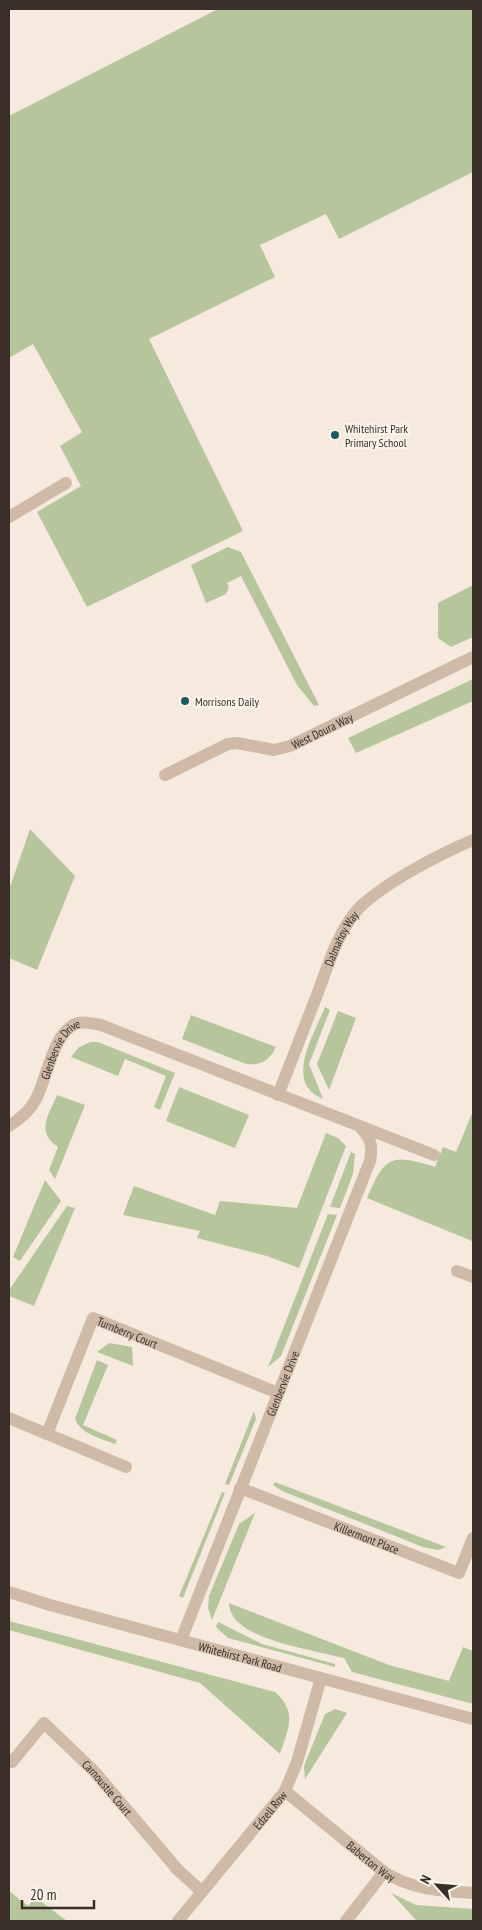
<svg xmlns="http://www.w3.org/2000/svg" width="482" height="1930" viewBox="0 0 482 1930" font-family="'PT Sans Narrow',sans-serif">
	<style>
		.green { fill: #b6c59b }
		.lines { fill: none; stroke-linecap: round; stroke-linejoin: round }
		.minor { stroke: #cebaa7; stroke-width: 12 }
		.poi-dot { fill: #1a5960; stroke: #fbf4ea; stroke-width: 2 }
		.labels { text-anchor: middle; dominant-baseline: central; stroke-width: 4.5; stroke-linejoin: round; paint-order: stroke }
		.poi-label { font-size: 12px; fill: #3a2f28; stroke: #fbf4ea; text-anchor: start }
		.street-label { font-size: 12px; fill: #3a2f28; stroke: #fbf4ea }
	</style>
	<rect width="100%" height="100%" fill="#f5eadd"/>
	<path class="green" d="M218,9H473V172L339,239L326,214L260,245L275,277L149,339L243,531L87,607L37,512L81,486L60,446L82,432L33,344L9,358V116Z
		M228,547L241,552L319,705L314,706L297,685L241,576L227,583L229,587L226,594L206,603L191,565Z
		M473,585V637L451,647L438,638V603Z
		M473,679V701L356,753L348,738Z
		M30,829L75,876L37,970L9,958V890Z
		M325,1007L330,1010L309,1064L323,1099C283,1083 314,1035 325,1007Z
		M338,1011L356,1018L329,1090L317,1064Z
		M191,1015L276,1047C270,1060 261,1066 246,1064L182,1039Z
		M91,1042H98L175,1073L160,1110L154,1107L166,1076L125,1059L118,1076L71,1057L79,1047Z
		M179,1087L249,1115L235,1148L166,1121Z
		M57,1095L85,1105L55,1179L49,1170L58,1147C35,1132 49,1115 57,1095Z
		M473,1111L472,1241L367,1198C385,1156 391,1153 435,1167L443,1147L456,1152Z
		M326,1133L338,1138L346,1146L299,1268L267,1256L197,1238L200,1231L123,1215L134,1186L215,1215L220,1201L297,1208Z
		M351,1152L355,1154L353,1174L340,1208L330,1207Z
		M45,1180L61,1201L20,1261L13,1257Z
		M67,1206L75,1208L34,1306L9,1296V1290Z
		M328,1214L337,1215L281,1356L268,1367Z
		M109,1343L132,1347L133,1366L97,1352Z
		M97,1360L108,1365L83,1425L117,1440L115,1444C100,1438 81,1434 75,1419Z
		M254,1411L256,1419L229,1485L225,1484Z
		M275,1482L446,1547L438,1550L423,1547L282,1491L273,1485Z
		M222,1492L225,1493L183,1598L179,1596Z
		M255,1513L212,1620L208,1608L209,1596L239,1524Z
		M229,1603L389,1665L449,1681L463,1647L473,1651V1704L352,1672L344,1658C314,1650 262,1643 239,1623C233,1618 229,1610 229,1603Z
		M9,1621L275,1692C298,1712 288,1729 280,1754L200,1683L9,1630Z
		M218,1622L262,1644L335,1664V1667L228,1638L216,1627Z
		M335,1709L347,1713L305,1779L304,1766L325,1714Z
		M9,1891L28,1906L35,1897L67,1921H9Z
		M391,1893L416,1905L473,1909V1921H417Z"/>
	<g class="lines">
		<g class="minor">
			<path d="M9,517L66,483"/>
			<path id="s1" d="M165,775L228,744L237,743L274,750L290,746L473,657"/>
			<path id="s2" d="M278,1095C291,1062 304,1028 317,995C328,966 338,929 361,906C388,881 440,854 473,840"/>
			<path id="s3" d="M9,1126C20,1119 30,1111 36,1099C47,1079 53,1030 78,1023C85,1021 94,1024 101,1025L434,1155"/>
			<path d="M457,1271L473,1277"/>
			<path d="M9,1418L126,1467"/>
			<path id="s4" d="M47,1434L93,1318L278,1393"/>
			<path id="s5" d="M240,1488L459,1573L473,1538"/>
			<path id="s6" d="M9,1592L50,1605L473,1719"/>
			<path id="s7" d="M181,1640L370,1161C373,1145 371,1139 360,1127"/>
			<path id="s8" d="M12,1762L44,1723L94,1771L177,1869L202,1892"/>
			<path id="s9" d="M285,1791L384,1872C413,1890 440,1891 473,1893"/>
			<path id="s10" d="M178,1921L285,1791L297,1762L321,1678"/>
			<path d="M346,1921L384,1872"/>
		</g>
	</g>
	<g class="poi-dot">
		<circle cx="335" cy="435" r="5"/>
		<circle cx="185" cy="701" r="5"/>
	</g>
	<g class="labels">
		<g class="poi-label">
			<text x="345" y="428">Whitehirst Park<tspan x="345" dy="14">Primary School</tspan></text>
			<text x="195" y="701">Morrisons Daily</text>
		</g>
		<g class="street-label">
			<text stroke="none"><textPath href="#s1" startOffset="169">West Doura Way</textPath></text>
			<text stroke="none"><textPath href="#s2" startOffset="169">Dalmahoy Way</textPath></text>
			<text stroke="none"><textPath href="#s3" startOffset="95">Glenbervie Drive</textPath></text>
			<text stroke="none"><textPath href="#s4" startOffset="162">Turnberry Court</textPath></text>
			<text stroke="none"><textPath href="#s7" startOffset="276">Glenbervie Drive</textPath></text>
			<text stroke="none"><textPath href="#s5" startOffset="136">Killermont Place</textPath></text>
			<text stroke="none"><textPath href="#s6" startOffset="240">Whitehirst Park Road</textPath></text>
			<text stroke="none"><textPath href="#s8" startOffset="141">Carnoustie Court</textPath></text>
			<text stroke="none"><textPath href="#s10" startOffset="144">Edzell Row</textPath></text>
			<text stroke="none"><textPath href="#s9" startOffset="111">Baberton Way</textPath></text>
		</g>
	</g>
	<rect width="482" height="1930" fill="none" stroke="#3a2f28" stroke-width="20"/>
	<g transform="translate(437 1885) rotate(296)" stroke="#fbf4ea" stroke-width="4" paint-order="stroke">
	<path d="M0-4L9 19L0 12L-9 19Z" fill="#3a2f28"/>
	<text y="-8" font-size="14" font-weight="bold" text-anchor="middle" fill="#3a2f28">N</text>
	</g>
	<path d="M22 1900v8h72v-8" fill="none" stroke="#3a2f28" stroke-width="2.5"/>
	<text x="30" y="1900" font-size="15" fill="#3a2f28" stroke="#fbf4ea" stroke-width="4" paint-order="stroke">20 m</text>
</svg>
